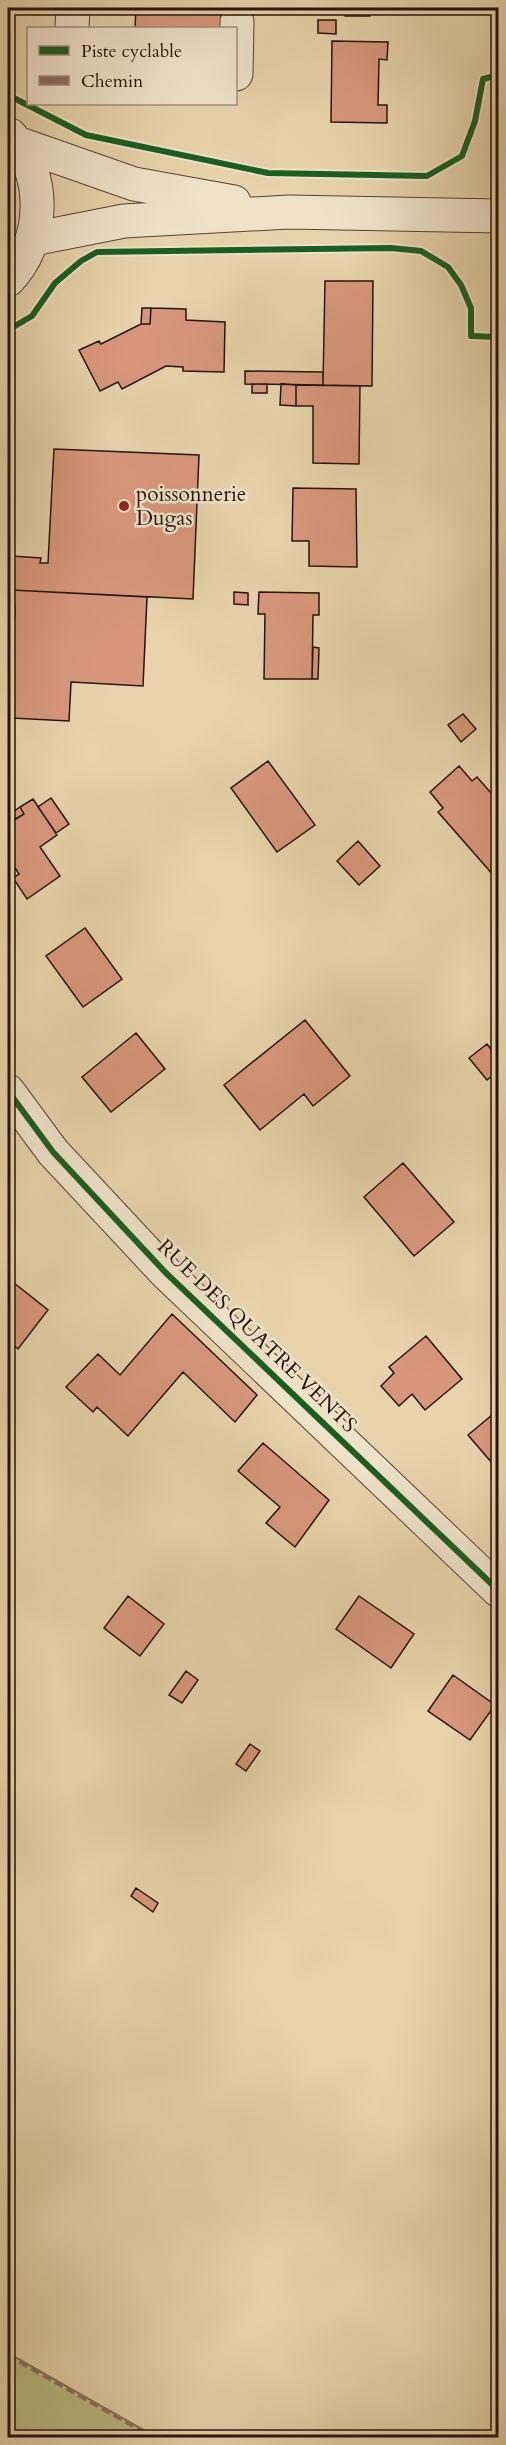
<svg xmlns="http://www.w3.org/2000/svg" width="506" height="2445" viewBox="0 0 506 2445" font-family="Cardo,serif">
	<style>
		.green { fill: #bcbb85; stroke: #706647; stroke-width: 1.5 }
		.building { fill: #d8977d; stroke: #251209; stroke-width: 1.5 }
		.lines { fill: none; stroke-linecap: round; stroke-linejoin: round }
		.minor-casing { stroke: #564232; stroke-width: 35 }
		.minor { stroke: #efe2c9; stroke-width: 33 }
		.quiet { stroke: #8d6e63; stroke-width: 4.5; stroke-dasharray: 9 4.5; stroke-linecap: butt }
		.cycleway-casing { stroke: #efe2c9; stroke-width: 10 }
		.cycleway { stroke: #1b5e20; stroke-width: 6 }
		.poi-dot { fill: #8f2418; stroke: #efe2c9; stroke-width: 2 }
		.labels { text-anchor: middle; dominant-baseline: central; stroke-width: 5; stroke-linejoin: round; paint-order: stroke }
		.poi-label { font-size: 21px; fill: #251209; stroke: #efe2c9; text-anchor: start }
		.street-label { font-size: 21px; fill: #251209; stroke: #efe2c9 }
	</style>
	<rect width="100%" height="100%" fill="#e7d3ac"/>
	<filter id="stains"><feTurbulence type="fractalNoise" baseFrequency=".00333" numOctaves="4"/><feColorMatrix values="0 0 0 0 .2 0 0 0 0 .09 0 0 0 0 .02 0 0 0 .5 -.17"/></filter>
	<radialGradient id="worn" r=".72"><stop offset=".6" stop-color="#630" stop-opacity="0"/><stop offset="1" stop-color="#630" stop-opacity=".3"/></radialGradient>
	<path class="green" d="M8,2353L156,2437H8Z"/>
	<path class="building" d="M136,8H224V28H135Z
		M345,8H370V16H345Z
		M318,20H336V34L318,33Z
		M332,41L388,42L387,60L379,59L378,105H387V123L331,122Z
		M325,281H373L372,386L323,385Z
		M142,308H151L150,324H141Z
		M151,308L186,309V320L225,322L224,372L183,371V367L166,366L122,389L118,382L100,391L79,350L99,341L101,344L141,324H150Z
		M245,371L323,372V385L245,384Z
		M252,384H267V393H252Z
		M281,384L296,385V406L280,405Z
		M296,385L360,386L359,464L313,463V406H296Z
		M54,449L199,455L193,599L11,590L12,556L41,558L40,563H48Z
		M293,488L356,489L357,567L309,566V541H292Z
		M11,590L147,597L143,686L71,682L69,721L12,718L11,727L8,726V616H15V608H10Z
		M234,592L248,593V605L234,604Z
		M259,592L319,593V615H313L312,679H264L265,614H258Z
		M313,647L319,648L318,679H312Z
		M463,714L476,729L461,742L448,725Z
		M268,761L315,825L277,852L231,788Z
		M459,766L472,781L477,777L498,801V873L495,877L438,812L443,808L430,792Z
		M51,798L69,824L56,833L38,807Z
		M33,799L57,835L40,847L60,876L27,899L13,878L19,874L8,857V824L24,814L20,807Z
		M20,807L24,814L12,821L8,815Z
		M358,841L380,866L359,885L337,861Z
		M85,928L122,979L83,1007L46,956Z
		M305,1020L350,1076L313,1106L304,1094L260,1130L224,1085Z
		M136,1033L165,1069L111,1112L82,1077Z
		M487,1044L498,1059V1071L487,1080L469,1058Z
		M403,1163L454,1222L414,1256L364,1197Z
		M8,1268L14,1273L9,1279L48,1310L18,1349L8,1340Z
		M172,1314L257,1395L235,1422L183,1372L128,1436L97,1407L93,1412L66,1387L98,1354L120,1375Z
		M426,1336L462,1379L425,1410L412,1394L399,1406L381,1386L394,1373L389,1367Z
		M498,1410V1470L468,1435Z
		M263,1443L329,1500L295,1547L266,1523L280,1507L238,1471Z
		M128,1596L164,1624L140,1656L104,1628Z
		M359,1596L414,1634L391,1668L336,1629Z
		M186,1671L198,1680L182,1703L169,1695Z
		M453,1675L495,1705L470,1740L428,1711Z
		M250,1744L260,1751L246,1771L236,1764Z
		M136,1888L158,1903L153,1912L131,1896Z"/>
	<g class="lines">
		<defs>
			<path id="minor" d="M72,28L73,8
				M236,74L237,22
				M17,143L134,184L234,202
				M33,239L124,221L289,212L498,216
				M8,280C45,242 48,174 10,135
				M8,1091L53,1152L165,1272L498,1590"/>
		</defs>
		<use href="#minor" class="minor-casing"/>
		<use href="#minor" class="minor"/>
		<path class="quiet" d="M8,2355L155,2438"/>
		<defs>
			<path id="cycleway" d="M8,95L86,135L268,173L427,176L462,156L475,121L483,79L498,75
				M8,330L32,316L55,283L81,261L97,252L391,248L421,251L448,267L461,285L471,308V336L498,337
				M8,1091L53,1152L165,1272L498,1590"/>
		</defs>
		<use href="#cycleway" class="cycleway-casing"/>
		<use href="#cycleway" class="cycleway"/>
	</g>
	<circle class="poi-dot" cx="124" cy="506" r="6"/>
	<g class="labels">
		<g class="poi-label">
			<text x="136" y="494">poissonnerie<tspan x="136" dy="24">Dugas</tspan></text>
		</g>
		<g class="street-label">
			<text transform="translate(257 1336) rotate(44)">RUE DES QUATRE VENTS</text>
		</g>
	</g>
	<rect width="506" height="2445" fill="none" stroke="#e7d3ac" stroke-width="30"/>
	<rect x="9" y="9" width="488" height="2427" fill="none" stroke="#251209" stroke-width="3"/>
	<rect x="15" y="15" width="476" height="2415" fill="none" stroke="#251209" stroke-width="1.5"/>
	<rect x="27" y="27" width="210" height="78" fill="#efe2c9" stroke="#9e8f7c" stroke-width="1.5"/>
	<rect x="39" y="46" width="30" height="9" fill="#1b5e20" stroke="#9e8f7c" stroke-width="1.5"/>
	<text x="81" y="57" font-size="18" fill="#251209">Piste cyclable</text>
	<rect x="39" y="76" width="30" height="9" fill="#8d6e63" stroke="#9e8f7c" stroke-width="1.5"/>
	<text x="81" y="87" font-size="18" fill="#251209">Chemin</text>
	<rect width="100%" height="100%" filter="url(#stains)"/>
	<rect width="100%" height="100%" fill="url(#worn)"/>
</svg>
